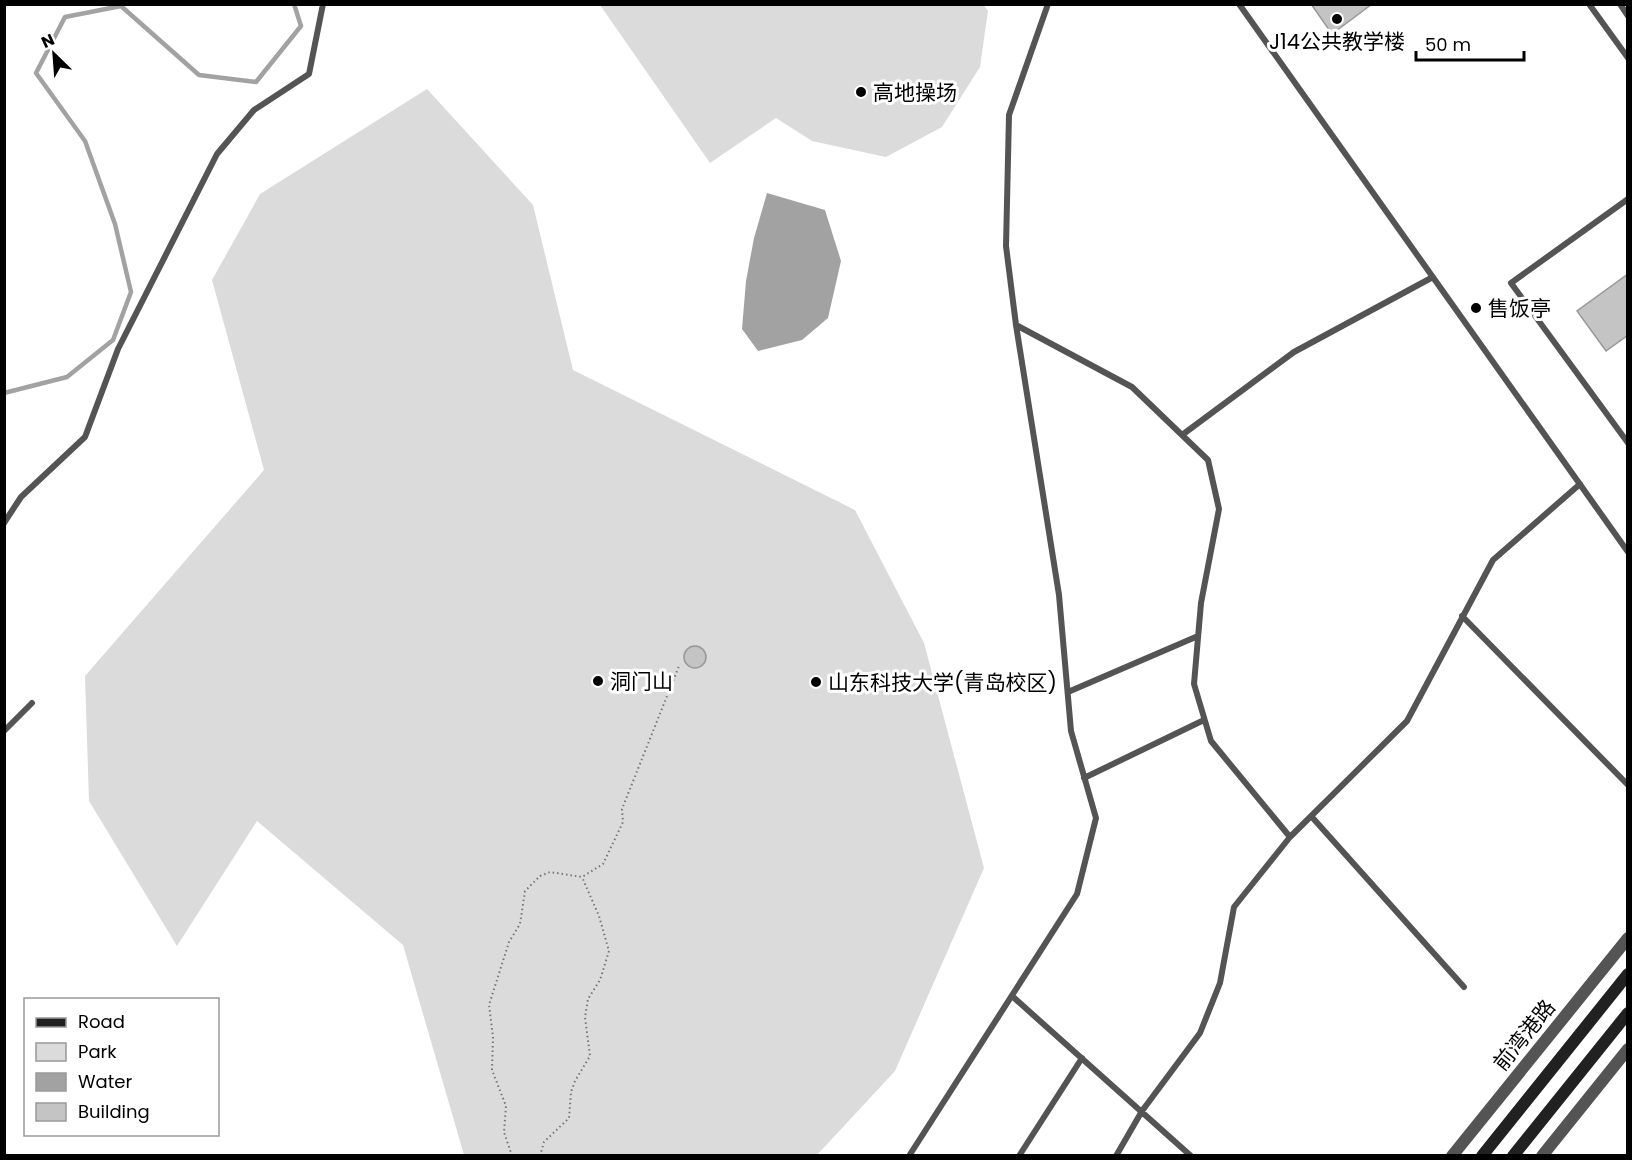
<svg xmlns="http://www.w3.org/2000/svg" width="1632" height="1160" viewBox="0 0 1632 1160" font-family="Poppins,'Noto Sans SC',sans-serif">
	<style>
		.green { fill: #dbdbdb }
		.water { fill: #a2a2a2 }
		.lines { fill: none; stroke-linecap: round; stroke-linejoin: round }
		.stream { stroke: #a2a2a2; stroke-width: 4.5 }
		.building { fill: #c4c4c4; stroke: #989898; stroke-width: 1.5 }
		.path { stroke: #767676; stroke-width: 2; stroke-dasharray: 1.5 3; stroke-linecap: butt }
		.service { stroke: #545454; stroke-width: 6 }
		.minor { stroke: #545454; stroke-width: 12 }
		.secondary { stroke: #212121; stroke-width: 12 }
		.poi-dot { fill: #000; stroke: #fff; stroke-width: 2 }
		.labels { text-anchor: middle; dominant-baseline: central; stroke-width: 6; stroke-linejoin: round; paint-order: stroke }
		.poi-label { font-size: 21px; fill: #000; stroke: #fff; text-anchor: start }
		.street-label { font-size: 21px; fill: #000; stroke: #fff }
	</style>
	<rect width="100%" height="100%" fill="#fff"/>
	<path class="green" d="M983,4L988,11L980,67L942,127L886,157L812,141L776,118L710,163L600,5Z
		M427,89L533,205L573,370L855,510L924,643L984,868L895,1071L817,1155H464L403,945L257,821L177,946L89,801L85,676L264,470L212,280L260,194Z"/>
	<path class="water" d="M767,193L825,210L841,261L828,318L802,340L758,351L742,329L746,281L754,238Z"/>
	<g class="lines">
		<path class="stream" d="M4,393L67,377L113,340L131,292L115,224L85,141L36,73L65,17L121,6L199,75L256,82L301,26L294,4"/>
	</g>
	<path class="building" d="M1311,4H1372L1332,34Z
		M1628,274V335L1606,351L1577,311Z
		M684 657a11 11 0 1 1 22 0a11 11 0 1 1-22 0Z"/>
	<g class="lines">
		<path class="path" d="M512,1156L504,1132L506,1106L492,1070L493,1037L489,1005L509,942L520,924L525,891L540,876L550,872L582,877L603,864L623,822L622,809L679,666
			M540,1156L544,1142L569,1118L571,1092L575,1081L590,1056L585,1017L588,999L600,980L609,951L599,916L582,877"/>
		<path class="service" d="M1239,4L1628,552
			M1589,4L1628,58
			M1620,4L1628,16
			M1628,199L1511,283L1628,443
			M1016,325L1132,387L1208,460L1219,509L1201,603L1194,684L1211,741L1290,837
			M1182,435L1294,352L1433,277
			M4,523L21,497L85,437L118,349L217,154L254,110L309,74L323,4
			M1462,616L1628,785
			M1068,692L1198,636
			M4,731L32,703
			M1084,778L1204,720
			M1311,816L1464,987
			M1012,996L1191,1156
			M909,1156L1077,894L1096,818L1071,731L1059,595L1016,325L1006,246L1009,115L1048,4
			M1019,1156L1082,1058
			M1116,1156L1142,1111L1200,1033L1220,983L1234,907L1290,837L1407,721L1493,560L1580,484"/>
		<path class="minor" d="M1452,1156L1628,938
			M1542,1156L1628,1049"/>
		<path class="secondary" d="M1482,1156L1628,974
			M1513,1156L1628,1013"/>
	</g>
	<g class="poi-dot">
		<circle cx="1337" cy="19" r="6"/>
		<circle cx="861" cy="92" r="6"/>
		<circle cx="1476" cy="308" r="6"/>
		<circle cx="598" cy="681" r="6"/>
		<circle cx="816" cy="682" r="6"/>
	</g>
	<g class="labels">
		<g class="poi-label">
			<text x="1337" y="41" text-anchor="middle">J14公共教学楼</text>
			<text x="873" y="92">高地操场</text>
			<text x="1488" y="308">售饭亭</text>
			<text x="610" y="681">洞门山</text>
			<text x="828" y="682">山东科技大学(青岛校区)</text>
		</g>
		<g class="street-label">
			<text transform="translate(1524 1035) rotate(-51)">前湾港路</text>
		</g>
	</g>
	<rect width="1632" height="1160" fill="none" stroke="#000000" stroke-width="12"/>
	<rect x="24" y="998" width="195" height="138" fill="#ffffff" stroke="#999999" stroke-width="1.5"/>
	<rect x="36" y="1018" width="30" height="9" fill="#212121" stroke="#999999" stroke-width="1.5"/>
	<text x="78" y="1028" font-size="18" fill="#000000">Road</text>
	<rect x="36" y="1043" width="30" height="18" fill="#dbdbdb" stroke="#999999" stroke-width="1.5"/>
	<text x="78" y="1058" font-size="18" fill="#000000">Park</text>
	<rect x="36" y="1073" width="30" height="18" fill="#a2a2a2" stroke="#999999" stroke-width="1.5"/>
	<text x="78" y="1088" font-size="18" fill="#000000">Water</text>
	<rect x="36" y="1103" width="30" height="18" fill="#c4c4c4" stroke="#999999" stroke-width="1.5"/>
	<text x="78" y="1118" font-size="18" fill="#000000">Building</text>
	<g transform="translate(54 54) rotate(335)" stroke="#ffffff" stroke-width="4.5" paint-order="stroke">
	<path d="M0-4.5L10 22L0 15L-10 22Z" fill="#000000"/>
	<text y="-9" font-size="16" font-weight="bold" text-anchor="middle" fill="#000000">N</text>
	</g>
	<path d="M1416 51v9h108v-9" fill="none" stroke="#000000" stroke-width="3"/>
	<text x="1425" y="51" font-size="18" fill="#000000" stroke="#ffffff" stroke-width="4.5" paint-order="stroke">50 m</text>
</svg>
